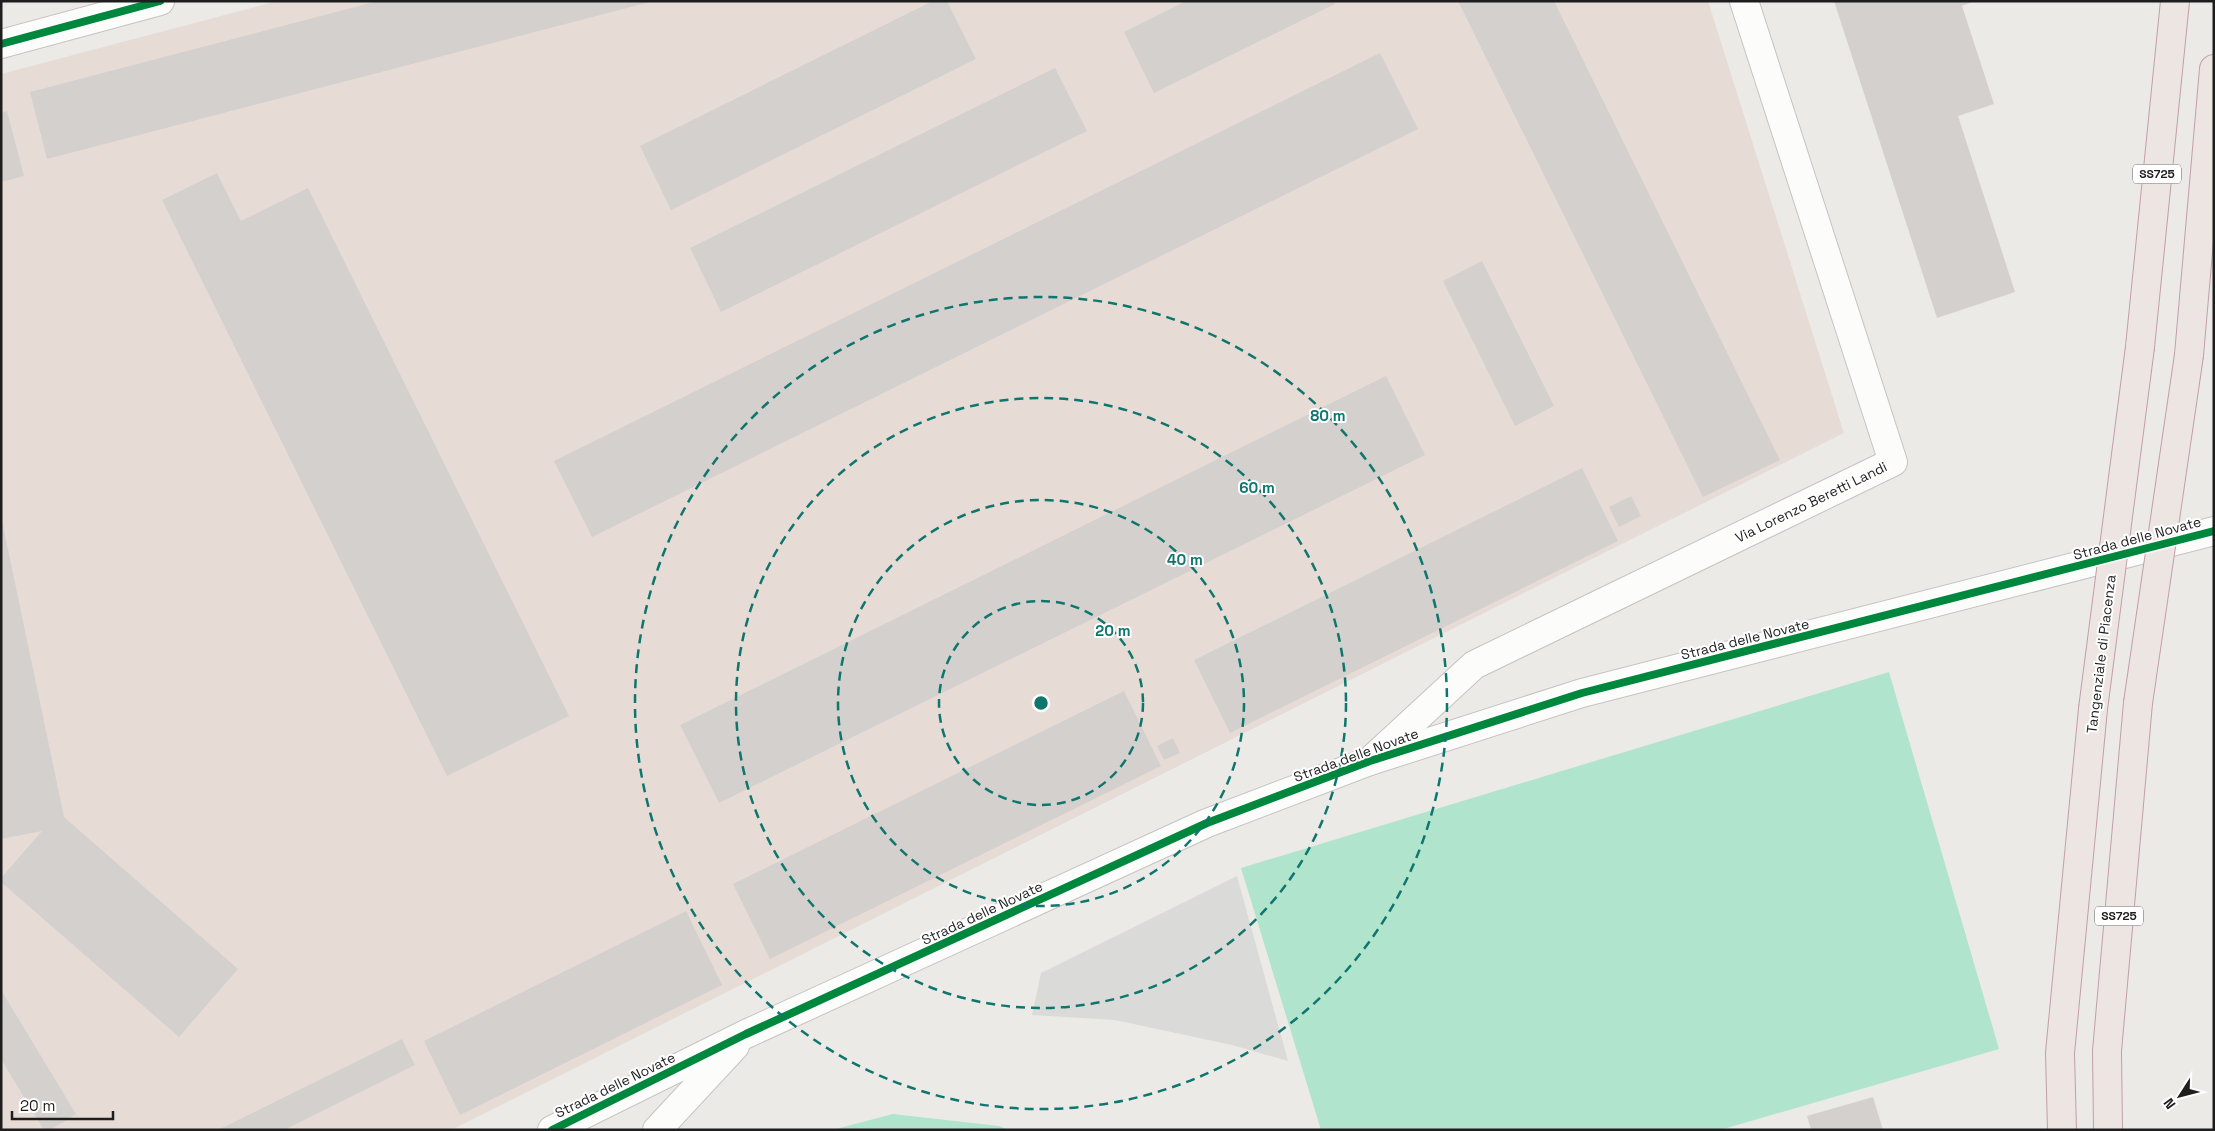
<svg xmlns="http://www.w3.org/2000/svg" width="2215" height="1131" viewBox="0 0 2215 1131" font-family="'Space Grotesk',sans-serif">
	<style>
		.religious { fill: #dadad8 }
		.military { fill: #e7dbd6 }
		.pitch { fill: #b1e4cc }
		.building { fill: #d3d0ce }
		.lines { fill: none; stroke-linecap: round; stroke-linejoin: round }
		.minor-casing { stroke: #c5c4c3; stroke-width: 30 }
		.tertiary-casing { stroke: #c5c4c3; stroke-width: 30 }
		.trunk-casing { stroke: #c29eaa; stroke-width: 30 }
		.minor { stroke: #fcfcfb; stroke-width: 28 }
		.tertiary { stroke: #fcfcfb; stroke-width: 28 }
		.trunk { stroke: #ece5e2; stroke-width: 28 }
		.trunk-bridge-casing { stroke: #c29eaa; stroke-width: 30; stroke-linecap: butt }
		.trunk-bridge { stroke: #ece5e2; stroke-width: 28 }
		.cycleway-casing { stroke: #fff; stroke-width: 11 }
		.cycleway { stroke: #00873e; stroke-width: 8 }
		.ring { fill: none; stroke: #0f766e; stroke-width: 2.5; stroke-dasharray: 9 6 }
		.labels { text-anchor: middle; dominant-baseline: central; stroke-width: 4; stroke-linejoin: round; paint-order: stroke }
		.shield { fill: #fff; stroke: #626262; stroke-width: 1 }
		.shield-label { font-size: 12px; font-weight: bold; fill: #1e1e1e }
		.street-label { font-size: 14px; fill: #1e1e1e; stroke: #fff }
		.centre { fill: #0f766e; stroke: #fff; stroke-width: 2.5 }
		.ring-label { font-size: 15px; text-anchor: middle; font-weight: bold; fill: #0f766e; stroke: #fff; stroke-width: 4; stroke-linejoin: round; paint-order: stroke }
	</style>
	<rect width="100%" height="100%" fill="#eceae7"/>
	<path class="religious" d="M1237,876L1288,1061L1232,1045L1115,1020L1032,1015L1041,973Z"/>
	<path class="military" d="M278,1H1708L1844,433L451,1130H1V74Z"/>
	<path class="pitch" d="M1889,672L1999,1049L1720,1130H1321L1241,868Z
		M893,1114L999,1126L1009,1130H832Z"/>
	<path class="building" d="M378,1L650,2L47,159L30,92Z
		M933,1H947L976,59L671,210L640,146Z
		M1186,1H1334L1335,4L1154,93L1124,32Z
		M1458,1H1554L1780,460L1703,497Z
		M1834,1H1974L1962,6L1994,104L1958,116L2015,292L1937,318Z
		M1380,53L1418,129L592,537L554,461Z
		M1055,68L1087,131L721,312L690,248Z
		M7,111L24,176L1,182V113Z
		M217,173L241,221L308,188L569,716L447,776L162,200Z
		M1482,261L1554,406L1515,426L1443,281Z
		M1386,376L1425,455L719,803L680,725Z
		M1582,468L1618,541L1230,733L1194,660Z
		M1631,496L1641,516L1619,527L1609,507Z
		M1,516L64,817L238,969L179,1037L1,882V878L42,831L1,839Z
		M1124,691L1161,766L770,959L733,884Z
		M1173,738L1180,753L1164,760L1157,746Z
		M686,911L722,985L460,1115L424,1041Z
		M1,990L76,1114L50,1130H44L1,1059Z
		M402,1039L415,1065L284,1130H218Z
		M1873,1097L1883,1130H1811L1807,1116Z"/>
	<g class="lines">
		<defs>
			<path id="minor" d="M1,44L160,1
				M1370,761L1474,665L1893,462L1744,1"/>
			<path id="tertiary" d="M552,1130L746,1034L1207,823L1370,761L1582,693L2214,531
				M657,1130L735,1046"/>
			<path id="trunk" d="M2140,347L2175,1
				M2189,355L2214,69
				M2062,1130L2060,1053L2093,709
				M2108,1130L2107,1051L2138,703"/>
		</defs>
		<use href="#minor" class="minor-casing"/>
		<use href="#tertiary" class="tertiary-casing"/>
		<use href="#trunk" class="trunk-casing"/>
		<use href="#minor" class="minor"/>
		<use href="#tertiary" class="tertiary"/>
		<use href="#trunk" class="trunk"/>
		<defs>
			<path id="trunk-bridge" d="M2138,703L2189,355
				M2093,709L2140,347"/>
		</defs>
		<use href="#trunk-bridge" class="trunk-bridge-casing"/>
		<use href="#trunk-bridge" class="trunk-bridge"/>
		<defs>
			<path id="cycleway" d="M1,44L160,1
				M552,1130L746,1034L1207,823L1370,761L1582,693L2214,531"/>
		</defs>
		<use href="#cycleway" class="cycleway-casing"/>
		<use href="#cycleway" class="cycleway"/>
	</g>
	<g class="ring">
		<circle cx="1041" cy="703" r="102"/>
		<circle cx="1041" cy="703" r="203"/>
		<circle cx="1041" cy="703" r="305"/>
		<circle cx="1041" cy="703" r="406"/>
	</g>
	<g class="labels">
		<g class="shield">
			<rect x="2133" y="164.5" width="48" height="19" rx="4"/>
			<rect x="2095" y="906.5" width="48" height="19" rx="4"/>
		</g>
		<g class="shield-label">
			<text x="2157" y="174">SS725</text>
			<text x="2119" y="916">SS725</text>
		</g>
		<g class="street-label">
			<text transform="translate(1811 502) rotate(-26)">Via Lorenzo Beretti Landi</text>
			<text transform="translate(2137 538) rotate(-15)">Strada delle Novate</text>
			<text transform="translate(1745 639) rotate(-14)">Strada delle Novate</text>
			<text transform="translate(2101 654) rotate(-83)">Tangenziale di Piacenza</text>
			<text transform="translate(1356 755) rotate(-20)">Strada delle Novate</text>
			<text transform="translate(982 913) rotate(-25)">Strada delle Novate</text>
			<text transform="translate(615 1085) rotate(-26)">Strada delle Novate</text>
		</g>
	</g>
	<circle cx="1041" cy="703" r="8" class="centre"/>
	<g class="ring-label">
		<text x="1328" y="421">80 m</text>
		<text x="1257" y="493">60 m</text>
		<text x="1185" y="565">40 m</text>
		<text x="1113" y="636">20 m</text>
	</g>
	<rect width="2215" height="1131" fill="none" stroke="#1e1e1e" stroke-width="5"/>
	<g transform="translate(2180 1096) rotate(234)" stroke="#ffffff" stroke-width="4" paint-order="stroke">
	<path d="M0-4L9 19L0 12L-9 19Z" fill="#1e1e1e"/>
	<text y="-8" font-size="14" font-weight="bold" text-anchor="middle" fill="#1e1e1e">N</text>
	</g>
	<path d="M12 1111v8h101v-8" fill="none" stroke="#1e1e1e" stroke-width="2.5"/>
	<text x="20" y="1111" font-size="15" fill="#1e1e1e" stroke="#ffffff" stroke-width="4" paint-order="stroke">20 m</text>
</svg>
